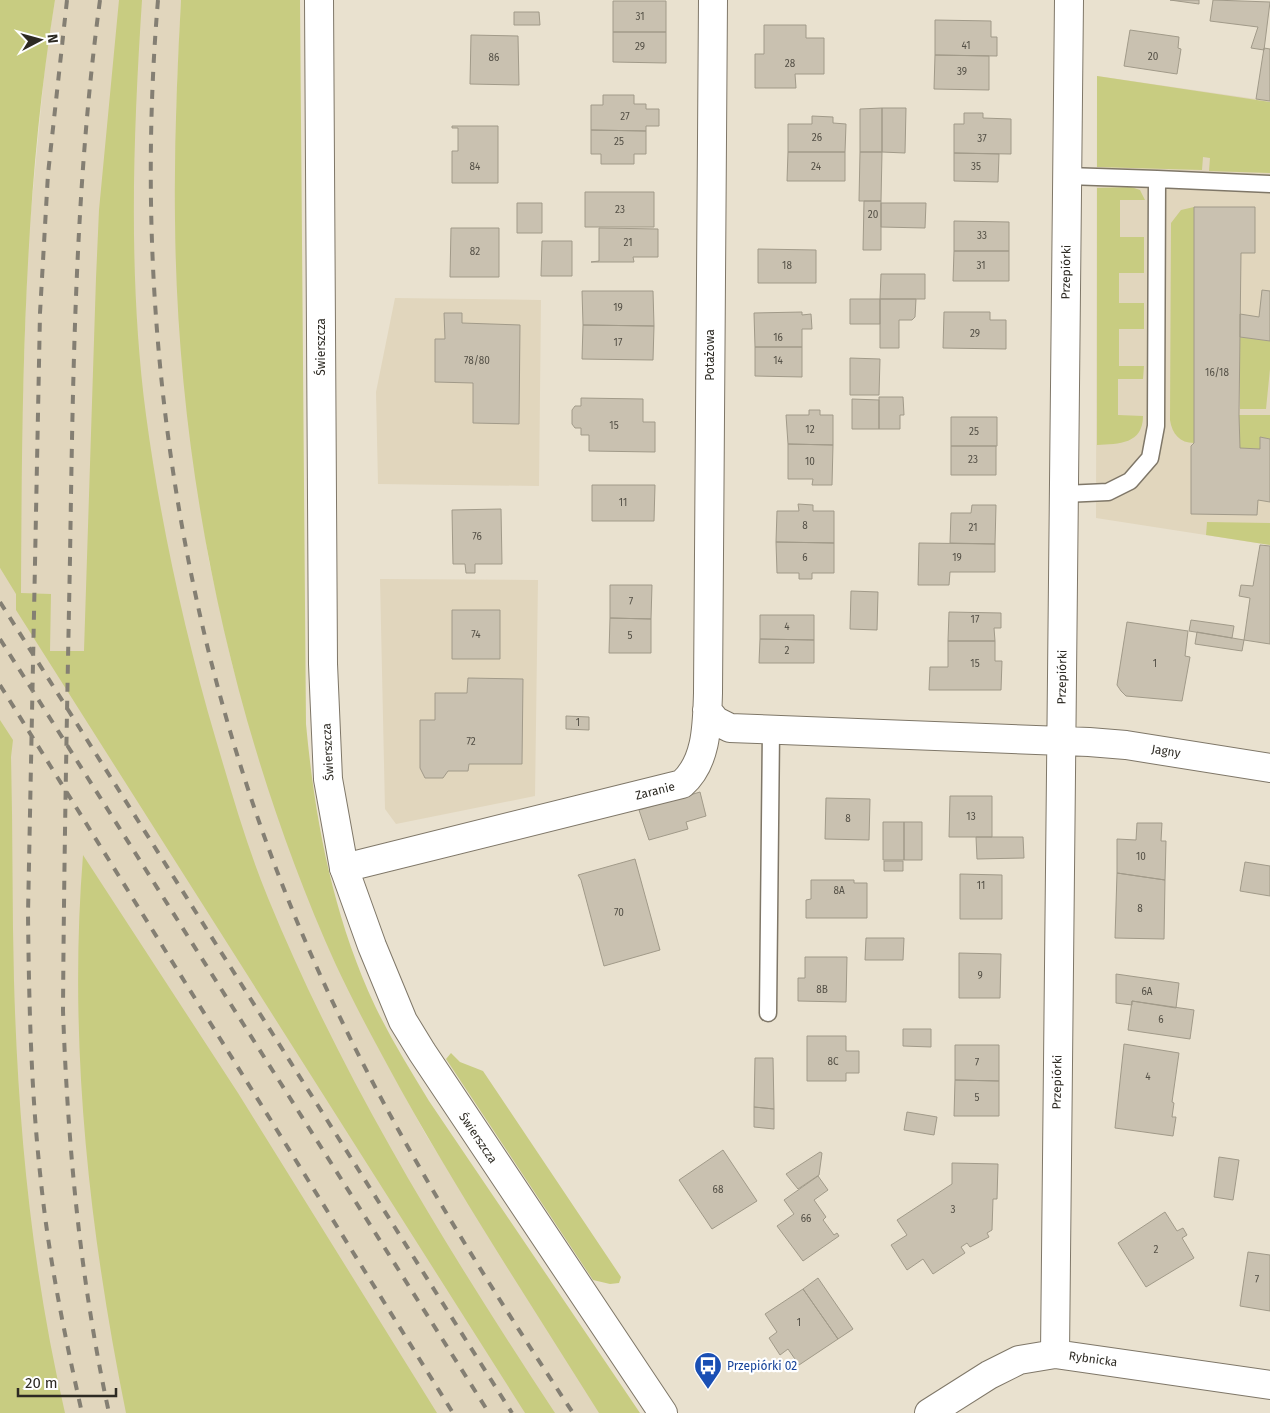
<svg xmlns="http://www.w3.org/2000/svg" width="1270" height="1413" viewBox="0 0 1270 1413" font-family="'Fira Sans',sans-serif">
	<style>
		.built { fill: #e1d6bd }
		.green { fill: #c8cc81 }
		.building { fill: #c9c1b0; stroke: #a19a89 }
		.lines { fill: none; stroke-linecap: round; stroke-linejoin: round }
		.service-casing { stroke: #7f7768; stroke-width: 19 }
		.minor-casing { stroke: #7f7768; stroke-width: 30 }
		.tertiary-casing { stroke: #7f7768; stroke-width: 30 }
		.service { stroke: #fff; stroke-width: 16 }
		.minor { stroke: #fff; stroke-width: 28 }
		.tertiary { stroke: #fff; stroke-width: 28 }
		.rail { stroke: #847f73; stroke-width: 4; stroke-dasharray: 9 9; stroke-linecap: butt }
		.labels { text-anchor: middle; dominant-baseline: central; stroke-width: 4.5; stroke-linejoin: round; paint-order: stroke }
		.number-label { font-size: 10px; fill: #545046 }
		.street-label { font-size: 12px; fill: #2d2a23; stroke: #fff }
		.transit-label { font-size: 12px; fill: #164399; stroke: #fff; text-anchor: start }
	</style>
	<rect width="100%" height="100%" fill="#e9e1cf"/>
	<path class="built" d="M55,0H181L176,109L175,223L181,341L192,450L209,561L232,664L259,755L279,819L335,963L379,1049L426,1135L602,1413H0V568L16,593L28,242L46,55Z
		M1097,76L1270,101V545L1096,518Z
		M395,298L541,300L539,486L378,484L376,392Z
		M380,579L538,580L535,796L396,824L385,809Z"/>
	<path class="green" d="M0,0H55C23,196 22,395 21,593L51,594L50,651H84L96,278L99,210L119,0H142C133,138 128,278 146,415C161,526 185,634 216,740C232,794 247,847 268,898C343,1081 447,1249 555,1413H525L16,610V594L0,568Z
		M181,0H300L306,724C315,821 333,916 375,1006C391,1039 410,1070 429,1101L640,1413H599C532,1306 463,1201 401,1090C378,1048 355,1006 335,963C232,733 177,471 175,220C174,146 177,73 181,0Z
		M1097,76L1270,102V173L1209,171L1210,158L1203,157L1202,170L1097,167Z
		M1131,187L1140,190L1145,200H1120V237H1144V273H1119V303H1144V329H1119V366H1144L1143,379H1118V415L1143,416C1143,444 1119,444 1097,445V188Z
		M1194,207V443C1180,443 1172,434 1170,420L1171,223L1181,210Z
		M1240,337L1270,341V369L1266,409H1240Z
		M1239,415H1270V439L1260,437V449L1240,448Z
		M1207,522L1270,523V545L1206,535Z
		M0,720L13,740L11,757C13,832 12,907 14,981C18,1127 32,1271 65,1413H0Z
		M83,855L238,1093L437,1413H126C89,1230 68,1042 83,855Z
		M451,1053L460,1062L483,1071L621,1277L619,1283L610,1284L593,1280L446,1059Z"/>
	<path class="building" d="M1170,0H1199V4Z
		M1213,0L1270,2L1264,50L1251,48L1258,27L1210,21Z
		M613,1H666V32H613Z
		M514,12H539L540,25H514Z
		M935,20L991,21V37H997V56L935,55Z
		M764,25H806V38H824V74H795L796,88H755V54H764Z
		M1130,30L1179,37L1178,48L1181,49L1177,74L1124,66Z
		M613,32H666V63L613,62Z
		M471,35L518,36L519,85L470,84Z
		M1264,48L1270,49V101L1256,99Z
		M935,55L989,56V90L934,89Z
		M603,95H634V104H646V109H659V126H646V131L591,130V105H603Z
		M882,108V152H860V109Z
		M882,108H906L905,153L882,152Z
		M964,113H983V118L1011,119V154L954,153V124H964Z
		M812,116L833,117V123L846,124L845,152H788V124H812Z
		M452,126H498V183H452V151H458V128H452Z
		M591,130L646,131V154H634V164H601V154H591Z
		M788,152H845V181H787Z
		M860,152H882L881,201H859Z
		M954,153L999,154L998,182L954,181Z
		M585,192H654V227H585Z
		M864,201H881V250H863Z
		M517,203H542V233H517Z
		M881,203H926L925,228L881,227Z
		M1194,207H1255V253H1241L1239,415L1240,448L1260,449V437L1270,439V502L1258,500L1257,515L1191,514V446L1194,443Z
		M954,221L1009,222V251H954Z
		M451,228H499V277H450Z
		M599,228L658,229V257H633L634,262H591L599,261Z
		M542,241H572V276H541Z
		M758,249L816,250V283H758Z
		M954,251H1009V281H953Z
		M881,274H925V299H880Z
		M1262,290L1270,291V341L1240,337V314L1259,317Z
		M582,291H653L654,326L583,325Z
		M850,299H880V324H850Z
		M880,299H916L915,317L912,320H899V348H880Z
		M802,312V315L811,314L812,329H802V347H755L754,313Z
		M944,312H990V320H1006V349L943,348Z
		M444,313H462V323L520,325L519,424L473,423V383L435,382V339H445Z
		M583,325L654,326L653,360L582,359Z
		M755,347H802V377L755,376Z
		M850,358L880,359L879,395H850Z
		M879,397H903L904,415H900V429H879Z
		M581,398L643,399V422H655V452L589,451V435H581V428H575L572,424V410L575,406H581Z
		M852,399L879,400V429H852Z
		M809,410H820V415H833V445L788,444L786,415H809Z
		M951,417H997V446H951Z
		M788,444L833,445L832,485H812L813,479H788Z
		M951,446H996V475H951Z
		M592,485H655L654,521H592Z
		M798,504L813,505V511H834V543L776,542L777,511H799Z
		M972,505H996L995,544L950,543L951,513H971Z
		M501,509L502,564H475V573H466L465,564H453L452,510Z
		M776,542L834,543V573H812V579H799V573H777Z
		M919,543L995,544V572H950L949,585H918Z
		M1260,545L1270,546V644L1244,640L1250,598L1239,596L1241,585L1253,586Z
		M610,585H652L651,619L610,618Z
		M851,591L878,592L877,630L850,629Z
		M452,610H500V659H452Z
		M949,612L1001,613V628H994L995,641H948Z
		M760,615H814V640L760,639Z
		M610,618L651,619V653H609Z
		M1191,620L1234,626L1232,638L1189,631Z
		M1127,622L1188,631L1185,656L1190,657L1182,701L1126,696L1121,691L1117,685Z
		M1197,632L1244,640L1242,651L1195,644Z
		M760,639L814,640V663H759Z
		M948,641H995V661H1002L1001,690H929L930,667H948Z
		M468,678L523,679L522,764H469L468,771H448L443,778H425L420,768V720H435V693H467Z
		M566,716L589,717V730L566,729Z
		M700,792L706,816L686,822L688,829L649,840L639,810Z
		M950,796H992V837H949Z
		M826,798L870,799L869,840L825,839Z
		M883,822H904V860H883Z
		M904,822H922V860H904Z
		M1137,823H1162L1161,841H1166L1165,880L1117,873V839L1136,840Z
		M976,837H1023L1024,858L977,859Z
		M635,859L660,950L604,966L581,880L578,875Z
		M884,861H903V871H884Z
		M1245,862L1270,866V896L1240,891Z
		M1117,873L1165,880L1164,939L1115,938Z
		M960,874L1002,875V919H960Z
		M811,880H854V883H867V918H806V900L811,899Z
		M866,938H904L903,960H865Z
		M959,953L1001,954L1000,998H959Z
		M805,957H847L846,1002L798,1001V978H805Z
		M1116,974L1179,983L1176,1008L1132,1001V1005L1116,1003Z
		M1132,1001L1194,1010L1190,1039L1128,1030Z
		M903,1029H931V1047L903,1046Z
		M807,1036H846V1051H859V1073H846V1081H807Z
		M1124,1044L1179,1053L1172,1102L1174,1103L1172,1117H1176L1173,1136L1115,1128Z
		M955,1045H999V1081L955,1080Z
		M755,1058H773L774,1109L754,1107Z
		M955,1080L999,1081V1116H954Z
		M754,1107L774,1109V1129L754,1127Z
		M907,1112L937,1117L934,1135L904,1130Z
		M723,1150L757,1201L712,1229L679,1180Z
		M820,1152L822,1153L819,1175L798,1189L786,1174Z
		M1219,1157L1239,1160L1233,1200L1214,1197Z
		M952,1163L998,1164L997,1199H993L992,1230L987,1233L989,1237L970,1247L967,1243L961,1247L965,1253L933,1274L923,1259L907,1270L891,1245L907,1235L897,1220L952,1184Z
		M818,1176L828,1190L814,1200L826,1217L823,1220L834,1235L837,1233L839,1236L803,1261L777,1226L794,1214L784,1200Z
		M1165,1212L1177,1231L1183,1228L1187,1235L1182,1238L1194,1258L1146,1287L1118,1243Z
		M1248,1252L1270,1255V1311L1240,1306Z
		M818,1278L853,1329L838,1339L803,1289Z
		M803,1289L838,1339L799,1365L788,1349L780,1355L769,1338L777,1332L765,1314Z"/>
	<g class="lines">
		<defs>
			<path id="service" d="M1157,179L1270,184
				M1064,494L1108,492L1130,481L1150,458L1156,426L1157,179L1067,176
				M768,1013L771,730"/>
			<path id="minor" d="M707,710L716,721L730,728L1089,742L1126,745L1270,768
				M344,868L682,784C707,762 707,725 708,693L713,0
				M1055,1354L1069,0
				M929,1413L989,1375L1019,1360L1055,1354L1270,1385"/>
			<path id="tertiary" d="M319,0L323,664L328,779L344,868L372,946L403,1021L422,1052L663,1413"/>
		</defs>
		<use href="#service" class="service-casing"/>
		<use href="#minor" class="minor-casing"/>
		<use href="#tertiary" class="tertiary-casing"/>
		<use href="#service" class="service"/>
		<use href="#minor" class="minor"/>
		<use href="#tertiary" class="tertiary"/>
		<path class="rail" d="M67,0L48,174L40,313L28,914C29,1004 31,1093 41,1182C49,1260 65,1337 82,1413
			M100,0C75,185 73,372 70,558C67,709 64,860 63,1011C68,1148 80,1279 109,1413
			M158,0C129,343 187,697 336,1009C403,1150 487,1282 573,1413
			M0,602L512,1413
			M0,639L489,1413
			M0,685L453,1413"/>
	</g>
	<defs>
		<symbol id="bus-pin" viewBox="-11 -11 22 30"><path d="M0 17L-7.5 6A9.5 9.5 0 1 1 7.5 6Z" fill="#1a4fb4" stroke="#fff"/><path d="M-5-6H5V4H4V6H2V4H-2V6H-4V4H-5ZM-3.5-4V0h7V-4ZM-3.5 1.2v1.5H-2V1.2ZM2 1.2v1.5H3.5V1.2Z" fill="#fff"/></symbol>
	</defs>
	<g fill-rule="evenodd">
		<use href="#bus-pin" x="692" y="1350" width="32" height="43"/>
	</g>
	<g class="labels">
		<g class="number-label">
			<text x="640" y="17">31</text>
			<text x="966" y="46">41</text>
			<text x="640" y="47">29</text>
			<text x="1153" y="57">20</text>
			<text x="494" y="58">86</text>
			<text x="790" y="64">28</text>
			<text x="962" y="72">39</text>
			<text x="625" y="117">27</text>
			<text x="817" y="138">26</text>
			<text x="982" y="139">37</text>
			<text x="619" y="142">25</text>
			<text x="475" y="167">84</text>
			<text x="816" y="167">24</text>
			<text x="976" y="167">35</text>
			<text x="620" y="210">23</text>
			<text x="873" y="215">20</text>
			<text x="982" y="236">33</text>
			<text x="628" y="243">21</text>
			<text x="475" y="252">82</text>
			<text x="787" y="266">18</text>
			<text x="981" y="266">31</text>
			<text x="618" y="308">19</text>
			<text x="975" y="334">29</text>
			<text x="778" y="338">16</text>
			<text x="618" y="343">17</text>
			<text x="477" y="361">78/80</text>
			<text x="778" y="361">14</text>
			<text x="1217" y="373">16/18</text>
			<text x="614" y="426">15</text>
			<text x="810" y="430">12</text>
			<text x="974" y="432">25</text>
			<text x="973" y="460">23</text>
			<text x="810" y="462">10</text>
			<text x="623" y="503">11</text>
			<text x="805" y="526">8</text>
			<text x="973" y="528">21</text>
			<text x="477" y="537">76</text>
			<text x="805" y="558">6</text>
			<text x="957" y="558">19</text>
			<text x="631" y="602">7</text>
			<text x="975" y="620">17</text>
			<text x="787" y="627">4</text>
			<text x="476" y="635">74</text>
			<text x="630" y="636">5</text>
			<text x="787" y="651">2</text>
			<text x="975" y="664">15</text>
			<text x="1155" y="664">1</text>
			<text x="578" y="723">1</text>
			<text x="471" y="742">72</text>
			<text x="971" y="817">13</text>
			<text x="848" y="819">8</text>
			<text x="1141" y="857">10</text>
			<text x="981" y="886">11</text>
			<text x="839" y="891">8A</text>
			<text x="1140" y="909">8</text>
			<text x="619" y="913">70</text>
			<text x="980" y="976">9</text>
			<text x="822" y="990">8B</text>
			<text x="1147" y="992">6A</text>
			<text x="1161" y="1020">6</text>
			<text x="833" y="1062">8C</text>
			<text x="977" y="1063">7</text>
			<text x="1148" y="1077">4</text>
			<text x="977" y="1098">5</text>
			<text x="718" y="1190">68</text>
			<text x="953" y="1210">3</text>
			<text x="806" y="1219">66</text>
			<text x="1156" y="1250">2</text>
			<text x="1257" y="1280">7</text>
			<text x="799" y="1323">1</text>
		</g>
		<g class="street-label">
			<text transform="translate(1066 272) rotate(-89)">Przepiórki</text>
			<text transform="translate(321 347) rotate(-90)">Świerszcza</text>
			<text transform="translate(710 355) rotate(-90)">Potażowa</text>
			<text transform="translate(1062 677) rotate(-89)">Przepiórki</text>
			<text transform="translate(1166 751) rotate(9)">Jagny</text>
			<text transform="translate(328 752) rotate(-93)">Świerszcza</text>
			<text transform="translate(655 791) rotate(-14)">Zaranie</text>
			<text transform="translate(1057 1082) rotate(-89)">Przepiórki</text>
			<text transform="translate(478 1138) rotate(56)">Świerszcza</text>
			<text transform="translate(1093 1359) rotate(8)">Rybnicka</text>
		</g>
		<g class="transit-label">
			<text x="727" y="1366">Przepiórki 02</text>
		</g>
	</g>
	<g transform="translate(40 40) rotate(84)" stroke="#ffffff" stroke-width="4" paint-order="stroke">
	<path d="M0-4L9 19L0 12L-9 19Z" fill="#2d2a23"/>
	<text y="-8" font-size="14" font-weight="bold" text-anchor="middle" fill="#2d2a23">N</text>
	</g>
	<path d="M18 1388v8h98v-8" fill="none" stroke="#2d2a23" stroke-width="2.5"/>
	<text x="25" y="1388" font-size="15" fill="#2d2a23" stroke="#ffffff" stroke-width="4" paint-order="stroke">20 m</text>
</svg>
